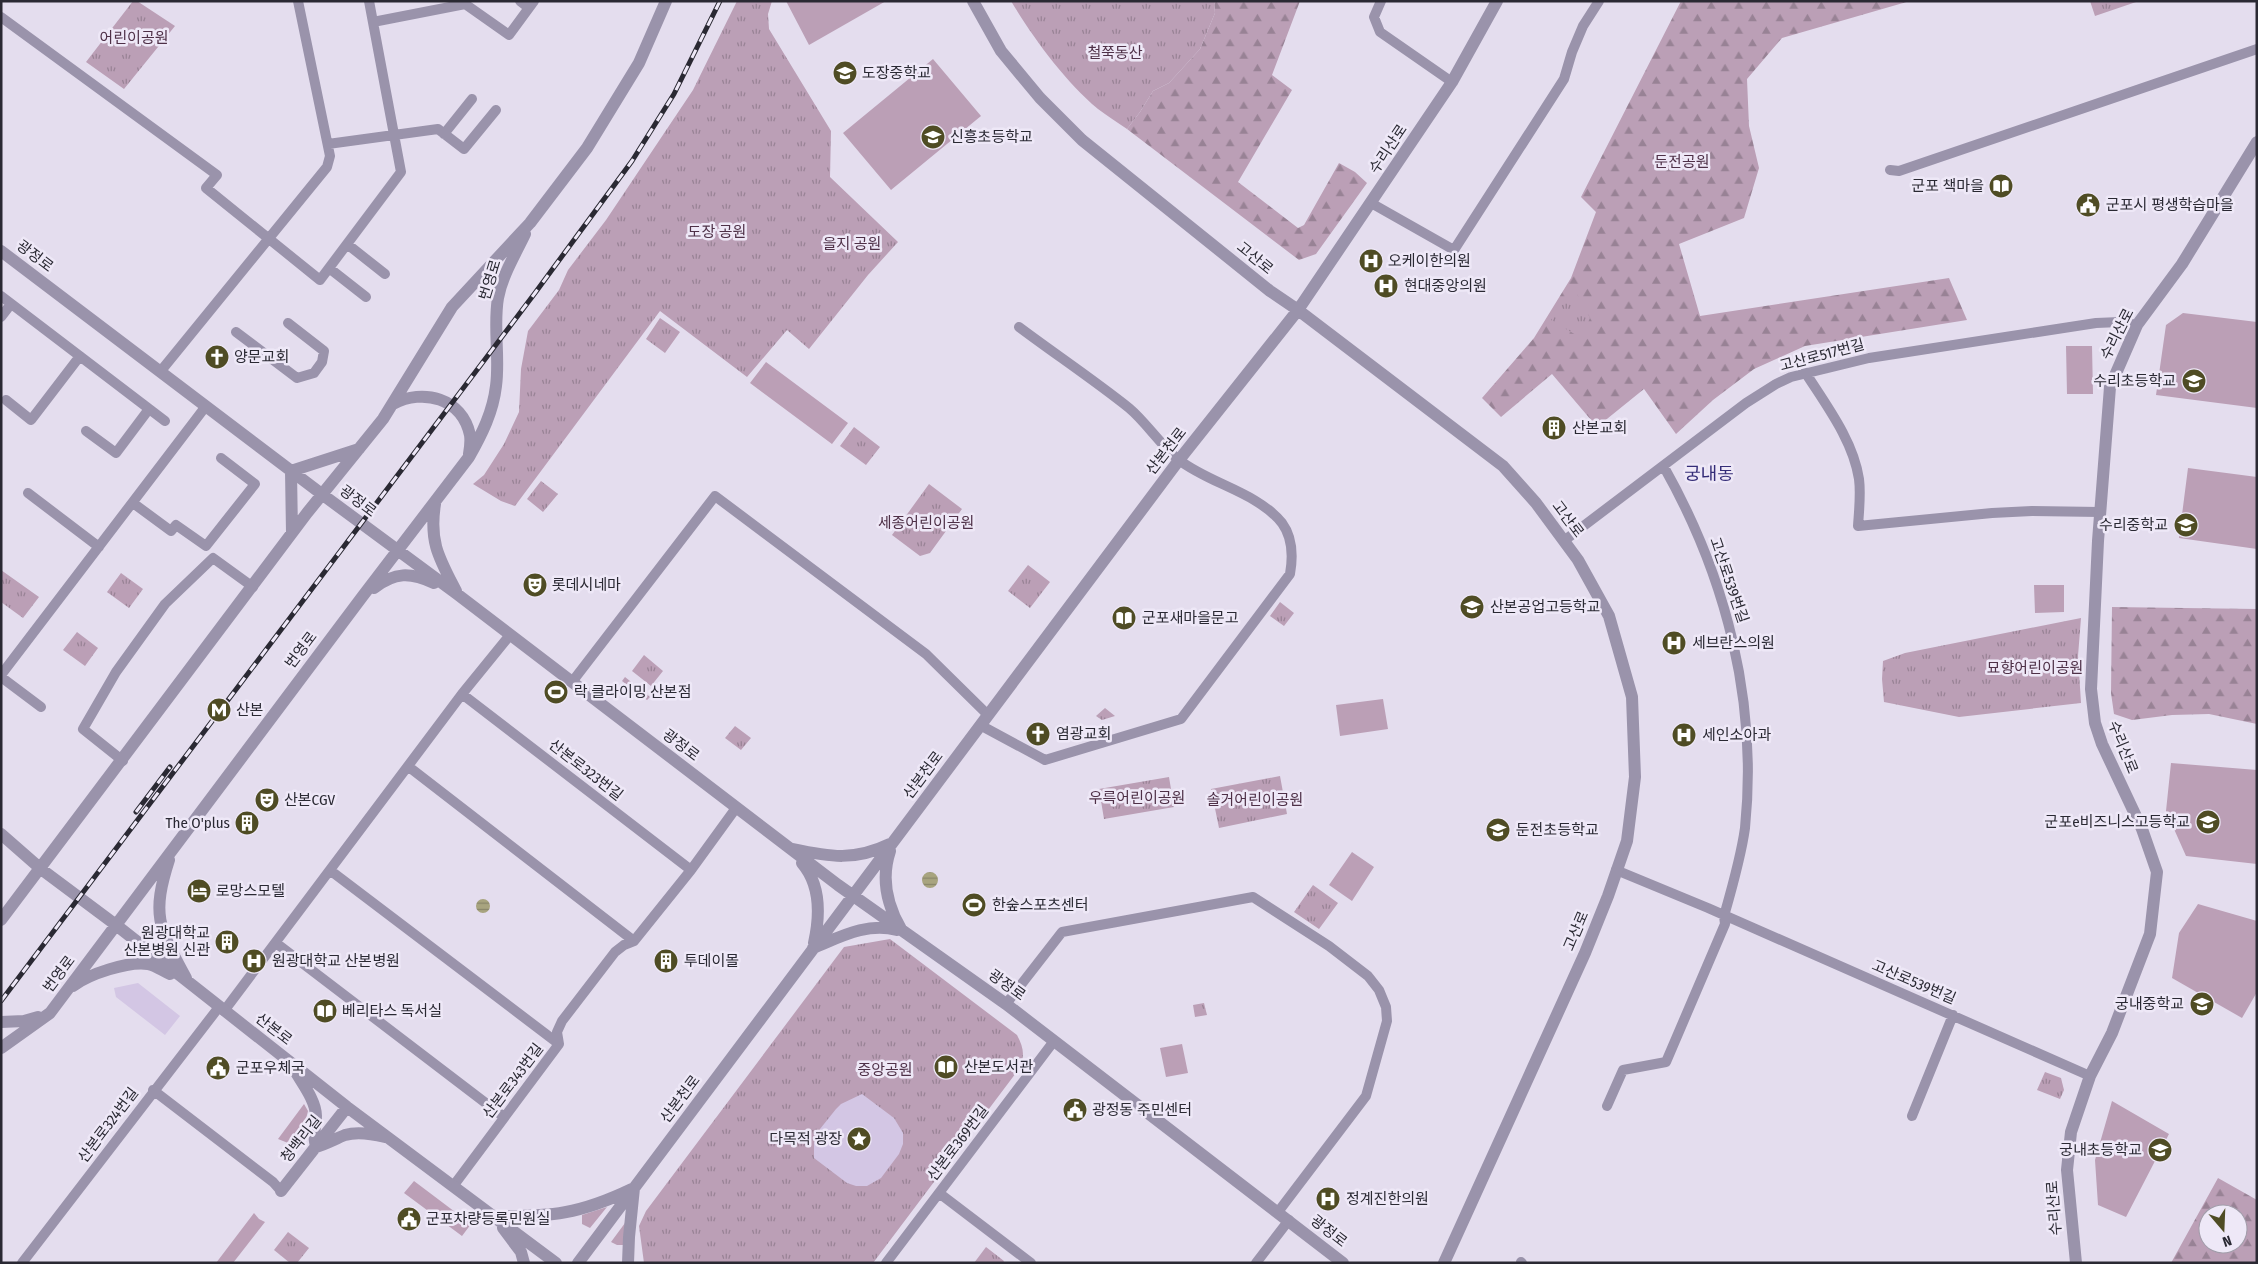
<svg xmlns="http://www.w3.org/2000/svg" width="2258" height="1264" viewBox="0 0 2258 1264" font-family="'Fira Sans Condensed','Noto Sans KR',sans-serif">
	<style>
		.green { fill: #bb9fb6 }
		.forest { fill: url(#forest-firs); fill-rule: evenodd }
		.park { fill: url(#park-tufts) }
		.plaza { fill: #d3c6e4 }
		.water { fill: url(#water-rules) }
		.lines { fill: none; stroke-linecap: round; stroke-linejoin: round }
		.minor { stroke: #9a93ab; stroke-width: 10 }
		.tertiary { stroke: #9a93ab; stroke-width: 12 }
		.rail-casing { stroke: #2a2933; stroke-width: 5 }
		.rail { stroke: #eee8f7; stroke-width: 3; stroke-dasharray: 9; stroke-linecap: butt }
		.labels { text-anchor: middle; dominant-baseline: central; stroke-width: 5; stroke-linejoin: round; paint-order: stroke }
		.park-label { font-size: 15px; fill: #4e3047; stroke: #eee8f7 }
		.poi-label { font-size: 15px; fill: #2a2933; stroke: #eee8f7; text-anchor: start }
		.street-label { font-size: 15px; fill: #2a2933; stroke: #eee8f7 }
		.quarter-label { font-size: 18px; fill: #342c77; stroke: #eee8f7 }
	</style>
	<defs>
		<pattern id="forest-firs" width="22" height="20" patternUnits="userSpaceOnUse" patternTransform="scale(1.25)"><rect width="22" height="20" fill="#bb9fb6"/><path d="M5 1l3.5 6h-7zM16 11l3.5 6h-7z" fill="#988295"/></pattern>
		<pattern id="park-tufts" width="24" height="20" patternUnits="userSpaceOnUse" patternTransform="scale(1.25)"><rect width="24" height="20" fill="#bb9fb6"/><path d="M3 7l-1-3M5 7V3M7 7l1-3M15 17l-1-3M17 17v-4M19 17l1-3" fill="none" stroke="#988295"/></pattern>
		<pattern id="water-rules" width="6" height="5" patternUnits="userSpaceOnUse" patternTransform="scale(1.25)"><rect width="6" height="5" fill="#a8a47f"/><path d="M0 2.5h6" fill="none" stroke="#898669"/></pattern>
	</defs>
	<rect width="100%" height="100%" fill="#e4ddee"/>
	<path class="green" d="M786,1H886L809,45Z
		M933,59L981,116L891,190L843,133Z
		M2183,313L2257,322V408L2156,395L2166,325Z
		M2066,346H2092L2093,394H2067Z
		M766,362L848,423L832,444L750,383Z
		M2188,468L2257,477V549L2179,538Z
		M2034,585H2064V612L2035,613Z
		M1383,699L1388,729L1340,736L1336,705Z
		M2171,763L2257,770V864L2186,856L2166,811Z
		M1352,852L1374,867L1352,901L1329,885Z
		M2198,904L2257,921V992L2242,1018L2172,978L2179,933Z
		M1182,1044L1188,1073L1166,1077L1160,1048Z
		M2112,1101L2169,1134L2126,1217L2098,1205L2095,1160Z
		M304,1104L308,1111L306,1119L288,1143L278,1139Z
		M414,1181L471,1224L462,1236L404,1193Z
		M607,1207L590,1228L582,1224V1215Z
		M254,1213L259,1219L265,1222L233,1263H216Z
		M625,1223L623,1245H617L611,1242Z"/>
	<path class="forest" d="M1214,1H1300L1272,75L1292,90L1238,182L1298,228L1304,225L1339,163L1355,172L1367,183L1316,254L1299,260L1127,129L1140,112L1153,91L1169,83L1200,49L1215,13Z
		M1681,1H1910L1782,38L1747,79L1749,126L1759,168L1744,218L1679,244L1700,316L1949,278L1967,320L1805,346L1754,369L1713,400L1676,434L1644,389L1597,427L1552,374L1501,417L1482,398L1534,338L1571,278L1596,212L1581,197Z
		M2112,607L2257,609V724L2209,714L2172,715L2132,720L2114,714L2111,693Z
		M2218,1178L2257,1200V1263H2171ZM2208,1214H2238V1244H2208Z"/>
	<path class="park" d="M133,1H137L175,26L124,89L86,62Z
		M737,1H772L768,14L769,29L831,131L830,177L898,242L868,275L809,349L787,330L747,377L660,311L515,506L501,501L473,484L484,475L504,444L519,412L521,369L528,331L559,290L568,270L606,220L693,90Z
		M1011,1H1214L1215,13L1200,49L1169,83L1153,91L1140,112L1127,129C1117,122 1107,116 1098,109C1064,80 1034,39 1011,1Z
		M2090,1H2139L2095,16Z
		M1573,287L1590,318L1581,338L1551,320Z
		M660,318L680,332L665,353L646,339Z
		M854,427L880,447L866,465L840,446Z
		M541,481L558,494L543,512L527,499Z
		M929,484L962,509L930,553L920,556L892,535Z
		M1028,565L1050,582L1030,608L1008,591Z
		M1,570L39,597L23,618L1,602Z
		M121,573L143,589L129,608L107,592Z
		M1280,602L1294,613L1284,626L1270,616Z
		M2081,618L2078,656L2081,703L1959,717L1884,702L1882,679L1883,661L1905,653Z
		M77,632L98,648L85,666L63,650Z
		M644,655L663,671L651,686L632,671Z
		M625,677L650,697L647,700L622,681Z
		M1105,708L1115,716L1102,720L1096,716Z
		M735,726L751,738L741,750L725,738Z
		M1280,776L1287,814L1219,828L1211,789Z
		M1169,777L1174,807L1104,819L1099,789Z
		M1313,885L1338,903L1319,929L1294,912Z
		M890,939L1017,1035C1024,1048 1025,1056 1019,1069L873,1263H644L639,1226L646,1211L844,947Z
		M1204,1003L1207,1015L1195,1017L1193,1005Z
		M2045,1072L2061,1078L2064,1090L2060,1099L2037,1090Z
		M288,1232L309,1248L297,1263H290L274,1250Z
		M986,1247L1004,1261L1003,1263H974Z"/>
	<path class="plaza" d="M138,983L180,1016L165,1035L116,997L114,988Z
		M862,1094L894,1118L903,1133V1144L899,1154L881,1178L867,1186H856L847,1183L814,1158V1143L820,1129L836,1109L841,1104Z"/>
	<path class="water" d="M922 880a8 8 0 1 1 16 0a8 8 0 1 1-16 0Z
		M476 906a7 7 0 1 1 14 0a7 7 0 1 1-14 0Z"/>
	<g class="lines">
		<path class="minor" d="M520,1L529,8
			M1381,1L1374,17L1380,32L1452,82
			M1,17L217,175L206,188L320,280L401,172L369,1
			M373,22L465,4L509,35L534,1
			M444,134L472,99
			M328,144L438,129L464,149L496,110
			M1890,170L1899,171L2257,49
			M1371,203L1454,250L1564,79L1572,52L1583,26L1599,1
			M347,244L385,274
			M329,268L366,297
			M1,296L165,421
			M1,317L11,304
			M236,332L297,378L314,373L322,362L324,351L288,323
			M160,372L327,167L330,156L298,1
			M1805,372C1826,405 1853,440 1859,479C1861,494 1859,511 1858,526L1992,513L2032,511L2100,512
			M6,400L31,420L80,356
			M86,431L116,453L149,409
			M28,493L99,547
			M133,503L171,531L176,525L206,546L255,484L221,458
			M1565,540L1746,403L1776,384L1791,377L1869,358L2096,323L2120,322L2137,325
			M1,675L206,406
			M1,677L41,707
			M572,682L715,496L926,654L988,715
			M462,694L691,870
			M980,725L1045,760L1181,719L1290,574C1293,557 1293,538 1282,523C1257,492 1210,484 1179,460C1160,445 1147,423 1129,408C1094,380 1055,354 1019,327
			M123,761L83,729L116,672L165,604L213,558L253,587
			M409,767L634,941
			M1616,870L1708,908L2090,1076
			M331,871L559,1044
			M276,943L504,1117
			M1006,1004L1062,932L1253,897L1329,946L1368,976L1379,990L1386,1007L1387,1021L1366,1096L1278,1212
			M224,1011L462,694L510,635
			M153,1090L273,1182L281,1191
			M1607,1106L1623,1070L1666,1062L1725,924L1724,916C1732,888 1741,857 1745,828C1758,701 1726,577 1664,467
			M1912,1116L1953,1015
			M454,1185L559,1044L557,1032L562,1021L615,952L624,945L634,941L691,870L736,808
			M939,1193L1031,1263
			M1521,1262L1522,1263
			M22,1263L219,1007
			M886,1263L1054,1041
			M1256,1263L1289,1220"/>
		<path class="tertiary" d="M973,1L1001,51L1040,98L1082,140L1270,291L1298,310L1503,466L1536,503L1578,560L1609,616L1632,697L1635,777L1627,841L1608,896L1585,953L1444,1263
			M1,251L323,495L457,594L838,885L1006,1004L1343,1263
			M393,404C423,388 462,398 470,435C471,441 470,448 469,454
			M435,504C429,542 439,558 456,591
			M292,533L291,471L359,449
			M374,588C395,572 410,572 434,583
			M1,834L41,869L116,925L347,1107L556,1263
			M793,849C830,857 855,861 890,844
			M890,851C881,878 887,905 901,929
			M169,860C151,916 159,928 186,978
			M802,863C821,885 820,916 814,943
			M1,920L307,513L383,419L452,307L530,223L587,148L639,63L666,1
			M813,948C840,937 867,922 897,930
			M73,986C89,974 128,961 148,964C155,965 163,971 170,974
			M1,1022L24,1021L38,1017
			M1,1048L50,1013L362,597L469,457C482,434 493,412 496,386C500,357 493,327 498,298C502,276 515,255 525,234
			M294,1069C301,1082 316,1100 316,1116C316,1129 312,1131 316,1147C326,1144 335,1139 345,1135C358,1131 373,1134 385,1137
			M281,1191L347,1107
			M494,1216C551,1217 580,1214 632,1189
			M503,1228L521,1252L524,1263
			M578,1263L1179,460L1298,310L1452,82L1497,1
			M628,1263L629,1237L634,1188
			M2076,1263L2067,1170L2071,1132L2090,1076L2112,1033L2150,934L2157,872L2142,829L2102,744L2095,723L2091,689L2098,541L2110,387L2137,325L2182,264L2257,142"/>
		<defs>
			<path id="rail" d="M136,812L170,767
				M1,1001L535,293L632,161L674,94L720,1"/>
		</defs>
		<use href="#rail" class="rail-casing"/>
		<use href="#rail" class="rail"/>
	</g>
	<defs>
		<symbol id="school-disc" viewBox="-11 -11 22 22"><circle r="9.5" fill="#4f4c24" stroke="#eee8f7"/><path d="M0-5L7-2L0 1L-7-2ZM-4 1L0 2.5L4 1V4Q0 6-4 4Z" fill="#fff"/></symbol>
		<symbol id="library-disc" viewBox="-11 -11 22 22"><circle r="9.5" fill="#4f4c24" stroke="#eee8f7"/><path d="M-6-4Q-3-5.5-.7-3.5V5Q-3 3-6 4ZM6-4Q3-5.5 .7-3.5V5Q3 3 6 4Z" fill="#fff"/></symbol>
		<symbol id="civic-disc" viewBox="-11 -11 22 22"><circle r="9.5" fill="#4f4c24" stroke="#eee8f7"/><path d="M-.6-6.5H3V-4.5H.6V-3L4-1V1h2V6H-6V1h2V-1L-.6-3ZM-1.2 2.5V6h2.4V2.5Z" fill="#fff"/></symbol>
		<symbol id="hospital-disc" viewBox="-11 -11 22 22"><circle r="9.5" fill="#4f4c24" stroke="#eee8f7"/><path d="M-5-5h3v3.5h4V-5h3V5h-3V1.5h-4V5h-3Z" fill="#fff"/></symbol>
		<symbol id="church-disc" viewBox="-11 -11 22 22"><circle r="9.5" fill="#4f4c24" stroke="#eee8f7"/><path d="M-1.2-6h2.4v3.5h3.3v2.4h-3.3V6h-2.4V-.1h-3.3v-2.4h3.3Z" fill="#fff"/></symbol>
		<symbol id="building-disc" viewBox="-11 -11 22 22"><circle r="9.5" fill="#4f4c24" stroke="#eee8f7"/><path d="M-4-6H4V6H1V3H-1V6H-4ZM-2.5-4.3h1.7v1.8h-1.7ZM.8-4.3h1.7v1.8H.8ZM-2.5-1h1.7V.8h-1.7ZM.8-1h1.7V.8H.8Z" fill="#fff"/></symbol>
		<symbol id="theatre-disc" viewBox="-11 -11 22 22"><circle r="9.5" fill="#4f4c24" stroke="#eee8f7"/><path d="M-5-5.5Q0-4 5-5.5V0Q5 5 0 6Q-5 5-5 0ZM-3.3-2.5H-1v1.5H-3.3ZM1-2.5H3.3v1.5H1ZM-2.8 1Q0 5.5 2.8 1Z" fill="#fff"/></symbol>
		<symbol id="stadium-disc" viewBox="-11 -11 22 22"><circle r="9.5" fill="#4f4c24" stroke="#eee8f7"/><path d="M0-5a6.5 5 0 1 0 0 10a6.5 5 0 1 0 0-10ZM-3.5-1.8h7v3.6h-7Z" fill="#fff"/></symbol>
		<symbol id="metro-disc" viewBox="-11 -11 22 22"><circle r="9.5" fill="#4f4c24" stroke="#eee8f7"/><path d="M-5.5 5V-5H-3L0 0L3-5H5.5V5H3V-.5L0 4L-3-.5V5Z" fill="#fff"/></symbol>
		<symbol id="hotel-disc" viewBox="-11 -11 22 22"><circle r="9.5" fill="#4f4c24" stroke="#eee8f7"/><path d="M-6-4.5h1.5V1H6V5H4.5V3h-9V5H-6ZM-4 0a1.8 1.8 0 1 1 3.6 0ZM.5 0V-2.5h3Q6-2.5 6 0Z" fill="#fff"/></symbol>
		<symbol id="sight-disc" viewBox="-11 -11 22 22"><circle r="9.5" fill="#4f4c24" stroke="#eee8f7"/><path d="M0-6L1.8-2.2L6-1.7L2.9 1.2L3.7 5.4L0 3.3L-3.7 5.4L-2.9 1.2L-6-1.7L-1.8-2.2Z" fill="#fff"/></symbol>
	</defs>
	<g fill-rule="evenodd">
		<use href="#school-disc" x="831" y="59" width="28" height="28"/>
		<use href="#school-disc" x="919" y="123" width="28" height="28"/>
		<use href="#library-disc" x="1987" y="172" width="28" height="28"/>
		<use href="#civic-disc" x="2074" y="191" width="28" height="28"/>
		<use href="#hospital-disc" x="1357" y="247" width="28" height="28"/>
		<use href="#hospital-disc" x="1372" y="272" width="28" height="28"/>
		<use href="#church-disc" x="203" y="343" width="28" height="28"/>
		<use href="#school-disc" x="2180" y="367" width="28" height="28"/>
		<use href="#building-disc" x="1540" y="414" width="28" height="28"/>
		<use href="#school-disc" x="2172" y="511" width="28" height="28"/>
		<use href="#theatre-disc" x="521" y="571" width="28" height="28"/>
		<use href="#school-disc" x="1458" y="593" width="28" height="28"/>
		<use href="#library-disc" x="1110" y="604" width="28" height="28"/>
		<use href="#hospital-disc" x="1660" y="629" width="28" height="28"/>
		<use href="#stadium-disc" x="542" y="678" width="28" height="28"/>
		<use href="#metro-disc" x="205" y="696" width="28" height="28"/>
		<use href="#church-disc" x="1024" y="720" width="28" height="28"/>
		<use href="#hospital-disc" x="1670" y="721" width="28" height="28"/>
		<use href="#theatre-disc" x="253" y="786" width="28" height="28"/>
		<use href="#school-disc" x="2194" y="808" width="28" height="28"/>
		<use href="#building-disc" x="233" y="809" width="28" height="28"/>
		<use href="#school-disc" x="1484" y="816" width="28" height="28"/>
		<use href="#hotel-disc" x="185" y="877" width="28" height="28"/>
		<use href="#stadium-disc" x="960" y="891" width="28" height="28"/>
		<use href="#building-disc" x="213" y="928" width="28" height="28"/>
		<use href="#hospital-disc" x="240" y="947" width="28" height="28"/>
		<use href="#building-disc" x="652" y="947" width="28" height="28"/>
		<use href="#school-disc" x="2188" y="990" width="28" height="28"/>
		<use href="#library-disc" x="311" y="997" width="28" height="28"/>
		<use href="#library-disc" x="932" y="1053" width="28" height="28"/>
		<use href="#civic-disc" x="204" y="1054" width="28" height="28"/>
		<use href="#civic-disc" x="1061" y="1096" width="28" height="28"/>
		<use href="#sight-disc" x="845" y="1125" width="28" height="28"/>
		<use href="#school-disc" x="2146" y="1136" width="28" height="28"/>
		<use href="#hospital-disc" x="1314" y="1185" width="28" height="28"/>
		<use href="#civic-disc" x="395" y="1205" width="28" height="28"/>
	</g>
	<g class="labels">
		<g class="park-label">
			<text x="134" y="38">어린이공원</text>
			<text x="1115" y="53">철쭉동산</text>
			<text x="1682" y="162">둔전공원</text>
			<text x="717" y="232">도장 공원</text>
			<text x="852" y="244">을지 공원</text>
			<text x="926" y="523">세종어린이공원</text>
			<text x="2035" y="668">묘향어린이공원</text>
			<text x="1137" y="798">우륵어린이공원</text>
			<text x="1255" y="800">솔거어린이공원</text>
			<text x="885" y="1070">중앙공원</text>
		</g>
		<g class="poi-label">
			<text x="862" y="73">도장중학교</text>
			<text x="950" y="137">신흥초등학교</text>
			<text x="1984" y="186" text-anchor="end">군포 책마을</text>
			<text x="2106" y="205">군포시 평생학습마을</text>
			<text x="1388" y="261">오케이한의원</text>
			<text x="1404" y="286">현대중앙의원</text>
			<text x="234" y="357">양문교회</text>
			<text x="2176" y="381" text-anchor="end">수리초등학교</text>
			<text x="1572" y="428">산본교회</text>
			<text x="2168" y="525" text-anchor="end">수리중학교</text>
			<text x="552" y="585">롯데시네마</text>
			<text x="1490" y="607">산본공업고등학교</text>
			<text x="1142" y="618">군포새마을문고</text>
			<text x="1692" y="643">세브란스의원</text>
			<text x="574" y="692">락 클라이밍 산본점</text>
			<text x="236" y="710">산본</text>
			<text x="1056" y="734">염광교회</text>
			<text x="1702" y="735">세인소아과</text>
			<text x="284" y="800">산본CGV</text>
			<text x="2190" y="822" text-anchor="end">군포e비즈니스고등학교</text>
			<text x="230" y="823" text-anchor="end">The O'plus</text>
			<text x="1516" y="830">둔전초등학교</text>
			<text x="216" y="891">로망스모텔</text>
			<text x="992" y="905">한숲스포츠센터</text>
			<text x="210" y="933" text-anchor="end">원광대학교<tspan x="210" dy="17">산본병원 신관</tspan></text>
			<text x="272" y="961">원광대학교 산본병원</text>
			<text x="684" y="961">투데이몰</text>
			<text x="2184" y="1004" text-anchor="end">궁내중학교</text>
			<text x="342" y="1011">베리타스 독서실</text>
			<text x="964" y="1067">산본도서관</text>
			<text x="236" y="1068">군포우체국</text>
			<text x="1092" y="1110">광정동 주민센터</text>
			<text x="842" y="1139" text-anchor="end">다목적 광장</text>
			<text x="2142" y="1150" text-anchor="end">궁내초등학교</text>
			<text x="1346" y="1199">정계진한의원</text>
			<text x="426" y="1219">군포차량등록민원실</text>
		</g>
		<g class="street-label">
			<text transform="translate(1388 149) rotate(-56)">수리산로</text>
			<text transform="translate(35 256) rotate(37)">광정로</text>
			<text transform="translate(1255 258) rotate(39)">고산로</text>
			<text transform="translate(490 280) rotate(-73)">번영로</text>
			<text transform="translate(2117 334) rotate(-63)">수리산로</text>
			<text transform="translate(1822 355) rotate(-15)">고산로517번길</text>
			<text transform="translate(1166 451) rotate(-52)">산본천로</text>
			<text transform="translate(358 501) rotate(37)">광정로</text>
			<text transform="translate(1568 519) rotate(53)">고산로</text>
			<text transform="translate(1729 580) rotate(71)">고산로539번길</text>
			<text transform="translate(301 650) rotate(-53)">번영로</text>
			<text transform="translate(681 745) rotate(37)">광정로</text>
			<text transform="translate(2123 747) rotate(68)">수리산로</text>
			<text transform="translate(586 770) rotate(38)">산본로323번길</text>
			<text transform="translate(923 775) rotate(-53)">산본천로</text>
			<text transform="translate(1576 931) rotate(-67)">고산로</text>
			<text transform="translate(59 974) rotate(-53)">번영로</text>
			<text transform="translate(1914 982) rotate(23)">고산로539번길</text>
			<text transform="translate(1007 985) rotate(36)">광정로</text>
			<text transform="translate(274 1029) rotate(38)">산본로</text>
			<text transform="translate(513 1081) rotate(-53)">산본로343번길</text>
			<text transform="translate(680 1099) rotate(-53)">산본천로</text>
			<text transform="translate(108 1125) rotate(-53)">산본로324번길</text>
			<text transform="translate(301 1139) rotate(-52)">청백리길</text>
			<text transform="translate(958 1143) rotate(-53)">산본로369번길</text>
			<text transform="translate(2054 1208) rotate(-94)">수리산로</text>
			<text transform="translate(1329 1231) rotate(38)">광정로</text>
		</g>
		<g class="quarter-label">
			<text x="1709" y="474">궁내동</text>
		</g>
	</g>
	<rect width="2258" height="1264" fill="none" stroke="#2a2933" stroke-width="5"/>
	<g transform="translate(2223 1229) rotate(161)"><circle r="24" fill="#eee8f7" stroke="#a09ca9"/>
	<path d="M0-4L9 19L0 12L-9 19Z" fill="#4f4c24"/>
	<text y="-8" font-size="14" font-weight="bold" text-anchor="middle" fill="#2a2933">N</text>
	</g>
</svg>
